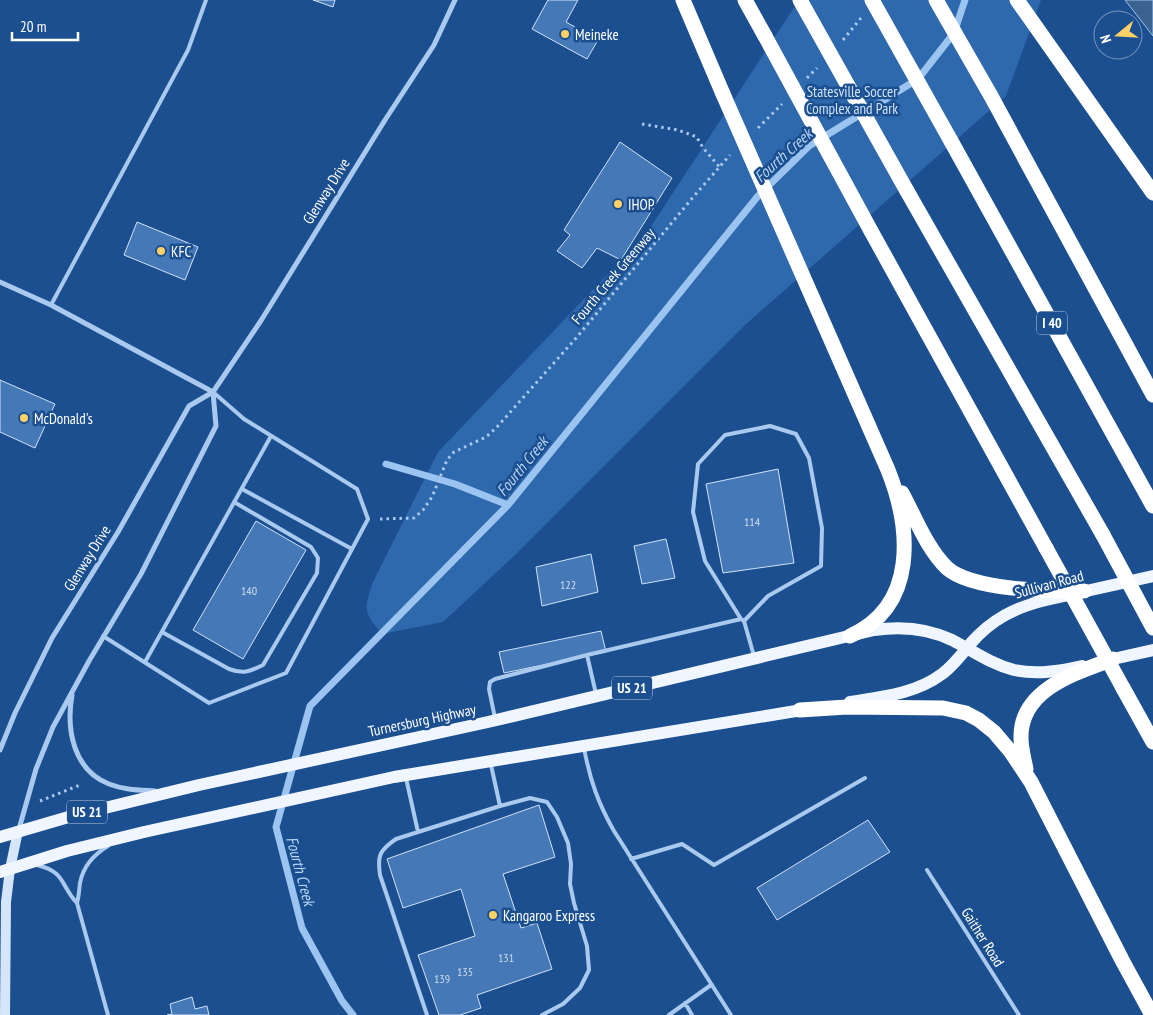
<svg xmlns="http://www.w3.org/2000/svg" width="1153" height="1015" viewBox="0 0 1153 1015" font-family="'PT Sans Narrow',sans-serif">
	<style>
		.green { fill: #2e69ad }
		.water { fill: #3c6290; stroke: #9cc4f0 }
		.lines { fill: none; stroke-linecap: round; stroke-linejoin: round }
		.stream { stroke: #9cc4f0; stroke-width: 7 }
		.building { fill: #4478b7; stroke: #cfe3fa }
		.path { stroke: #a9c9ee; stroke-width: 3; stroke-dasharray: 2.5 4; stroke-linecap: butt }
		.lane { stroke: #a9c9ee; stroke-width: 4 }
		.street { stroke: #a9c9ee; stroke-width: 5 }
		.secondary { stroke: #d6e6fa; stroke-width: 10 }
		.primary { stroke: #f0f6ff; stroke-width: 12 }
		.highway { stroke: #fff; stroke-width: 15 }
		.highway-bridge { stroke: #fff; stroke-width: 15 }
		.poi-dot { fill: #ffd166; stroke: #1b4f8f; stroke-width: 2 }
		.labels { text-anchor: middle; dominant-baseline: central; stroke-width: 5; stroke-linejoin: round; paint-order: stroke }
		.number-label { font-size: 12px; fill: #d0dded }
		.shield { fill: #1b4f8f; stroke: #bbcadd; stroke-width: 1 }
		.shield-label { font-size: 14px; font-weight: bold; fill: #fff }
		.poi-label { font-size: 15px; fill: #fff; stroke: #1b4f8f; text-anchor: start }
		.park-label { font-size: 15px; fill: #cfe3fa; stroke: #1b4f8f }
		.street-label { font-size: 15px; fill: #fff; stroke: #1b4f8f }
		.water-label { font-size: 16px; font-style: italic; fill: #b5d3f5; stroke: #1b4f8f }
	</style>
	<rect width="100%" height="100%" fill="#1b4f8f"/>
	<path class="green" d="M799,0H1041L1006,96L745,325L515,555L443,622L382,634C363,612 364,609 373,582L438,452L646,234Z"/>
	<path class="water" d="M1125,0H1153V36Z"/>
	<g class="lines">
		<path class="stream" d="M386,464L455,484L508,505
			M353,1015L342,1001L302,928L276,827L310,706L508,505L758,196L809,146L918,79L954,33L965,0"/>
	</g>
	<path class="building" d="M313,0H335L333,7Z
		M548,0H578L566,22L598,40L587,59L532,29Z
		M620,142L672,178L621,260L597,248L582,268L557,251L570,235L564,230Z
		M137,222L198,247L185,280L124,255Z
		M0,380L55,404L35,448L0,432Z
		M778,469L794,563L723,573L706,484Z
		M256,521L306,550L243,659L193,630Z
		M666,539L675,578L642,584L634,546Z
		M591,554L598,592L542,606L536,567Z
		M601,631L606,652L504,673L499,652Z
		M539,805L555,857L503,874L521,928L537,923L552,969L477,995L481,1008L460,1015H439L418,955L475,936L461,889L403,908L387,859Z
		M868,820L890,852L777,920L757,888Z
		M192,997L195,1009L207,1006L209,1015H167L172,1014L170,1004Z"/>
	<g class="lines">
		<path class="path" d="M843,40L861,18
			M807,78L817,68
			M642,124L678,130L697,137C702,149 712,157 720,168
			M758,128L782,104
			M380,519L414,518L423,510L432,497L447,460L454,452L486,437L497,427L577,337L694,196L730,155
			M40,801L80,785"/>
		<path class="lane" d="M51,305L188,50L206,0
			M242,489L352,549
			M741,619L705,561L693,512L698,464L725,435L770,426L796,434L809,458L822,528L821,566L768,596L744,621
			M162,632L229,669C243,674 249,672 263,665L317,573L318,558L311,547L234,502
			M103,636L209,703L286,673L368,519L357,489L244,419L213,392
			M587,655L596,694
			M145,662L271,436
			M495,718L489,689L490,682L495,679L587,655L741,619L744,621L754,656
			M584,748C590,780 598,803 614,831L731,1015
			M491,765L500,806
			M406,778L418,832
			M631,859L682,844L714,865L865,778
			M37,865C66,872 60,885 77,903L108,1015
			M927,870L1019,1015
			M77,903C79,896 79,890 80,883C83,867 93,855 108,846
			M685,1003L692,1015
			M427,1015L380,875C377,855 380,850 396,839L500,806L530,798L547,802L557,817L568,843L571,864L570,884L574,903L587,946L589,970L580,988L563,1004L542,1015
			M669,1015L711,985"/>
		<path class="street" d="M0,282L51,305L213,392
			M72,695C66,729 73,770 109,784C124,790 140,790 155,791
			M0,750L15,713L52,638L118,532L189,406L213,392L262,319L385,120L434,45L455,0
			M19,829L36,769L53,727L89,661L141,574L216,426L213,392"/>
		<path class="secondary" d="M5,1015L6,902L10,869L18,831"/>
		<path class="primary" d="M1104,661L1153,650
			M850,702C882,697 915,694 942,674C953,666 962,654 971,643C992,619 1016,607 1046,600L1153,576
			M0,837L72,816L199,785L488,722L874,630C901,626 927,628 952,640C973,651 991,664 1014,670C1037,675 1060,671 1082,666
			M0,872L67,851L144,832L394,777L808,709"/>
		<path class="highway" d="M683,0L723,94
			M745,0L765,36
			M936,0L991,96L1153,395
			M1017,0L1153,193
			M951,141L1153,506
			M907,191L1103,535
			M871,231L1046,548
			M813,299L888,470C911,528 918,606 850,636
			M902,493C915,517 927,549 947,568C971,590 1052,592 1084,591
			M1123,688L1153,742
			M800,710L847,707L943,708L966,713L979,720L994,732L1011,752L1031,782L1122,960L1152,1015
			M1026,769C1024,759 1021,748 1021,738C1020,689 1076,673 1113,659"/>
		<path class="highway-bridge" d="M800,0L907,191
			M872,0L951,141
			M765,36L871,231
			M723,94L813,299
			M1103,535L1153,628
			M1046,548L1123,688"/>
	</g>
	<g class="poi-dot">
		<circle cx="565" cy="34" r="5"/>
		<circle cx="618" cy="204" r="5"/>
		<circle cx="161" cy="251" r="5"/>
		<circle cx="24" cy="418" r="5"/>
		<circle cx="493" cy="915" r="5"/>
	</g>
	<g class="labels">
		<g class="number-label">
			<text x="752" y="521">114</text>
			<text x="568" y="584">122</text>
			<text x="249" y="590">140</text>
			<text x="506" y="957">131</text>
			<text x="465" y="971">135</text>
			<text x="442" y="978">139</text>
		</g>
		<g class="shield">
			<rect x="1037" y="311.5" width="30" height="23" rx="4"/>
			<rect x="612" y="676.5" width="40" height="23" rx="4"/>
			<rect x="67" y="800.5" width="40" height="23" rx="4"/>
		</g>
		<g class="shield-label">
			<text x="1052" y="323">I 40</text>
			<text x="632" y="688">US 21</text>
			<text x="87" y="812">US 21</text>
		</g>
		<g class="poi-label">
			<text x="575" y="34">Meineke</text>
			<text x="628" y="204">IHOP</text>
			<text x="171" y="251">KFC</text>
			<text x="34" y="418">McDonald's</text>
			<text x="503" y="915">Kangaroo Express</text>
		</g>
		<g class="park-label">
			<text x="852" y="91">Statesville Soccer<tspan x="852" dy="17">Complex and Park</tspan></text>
		</g>
		<g class="street-label">
			<text transform="translate(326 191) rotate(-58)">Glenway Drive</text>
			<text transform="translate(613 276) rotate(-50)">Fourth Creek Greenway</text>
			<text transform="translate(87 558) rotate(-58)">Glenway Drive</text>
			<text transform="translate(1049 584) rotate(-15)">Sullivan Road</text>
			<text transform="translate(422 720) rotate(-12)">Turnersburg Highway</text>
			<text transform="translate(983 937) rotate(58)">Gaither Road</text>
		</g>
		<g class="water-label">
			<text transform="translate(783 155) rotate(-42)">Fourth Creek</text>
			<text transform="translate(522 466) rotate(-51)">Fourth Creek</text>
			<text transform="translate(301 871) rotate(75)">Fourth Creek</text>
		</g>
	</g>
	<g transform="translate(1118 35) rotate(252)"><circle r="24" fill="#1b4f8f" stroke="#7695bc"/>
	<path d="M0-4L9 19L0 12L-9 19Z" fill="#ffd166"/>
	<text y="-8" font-size="14" font-weight="bold" text-anchor="middle" fill="#ffffff">N</text>
	</g>
	<path d="M12 32v8h66v-8" fill="none" stroke="#ffffff" stroke-width="2.5"/>
	<text x="20" y="32" font-size="15" fill="#ffffff" stroke="#1b4f8f" stroke-width="4" paint-order="stroke">20 m</text>
</svg>
